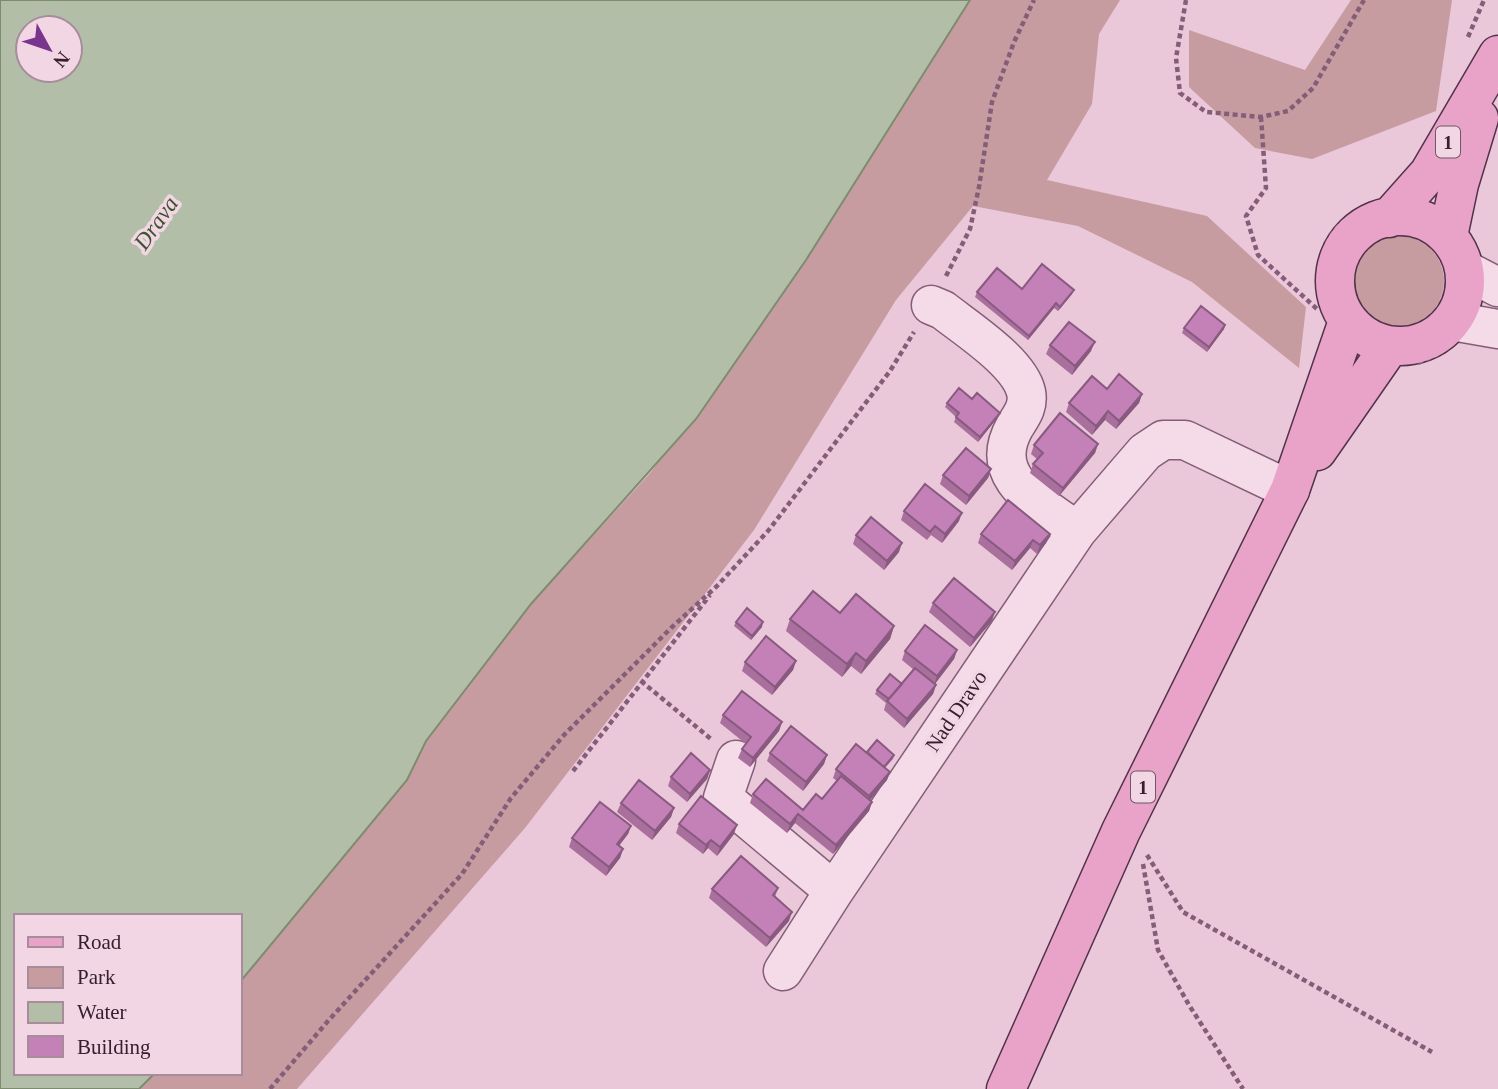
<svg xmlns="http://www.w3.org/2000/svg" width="1498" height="1089" viewBox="0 0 1498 1089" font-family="'Times New Roman',serif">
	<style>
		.green { fill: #c79ca0 }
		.water { fill: #b3bea8; stroke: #7d8c6f; stroke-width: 2; fill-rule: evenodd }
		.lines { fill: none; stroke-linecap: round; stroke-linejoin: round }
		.minor-casing { stroke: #845e78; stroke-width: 41 }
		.major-casing { stroke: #52324a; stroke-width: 41 }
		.path { stroke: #845e78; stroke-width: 4.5; stroke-dasharray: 5 3.5; stroke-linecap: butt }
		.minor { stroke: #f5dae8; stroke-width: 38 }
		.major { stroke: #e9a3c8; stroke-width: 38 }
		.wall { fill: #a96f9d }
		.shaded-wall { fill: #895a80 }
		.building { fill: #c481b7; stroke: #895a80; stroke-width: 2 }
		.labels { text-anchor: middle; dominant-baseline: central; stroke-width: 7; stroke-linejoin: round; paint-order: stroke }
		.shield { fill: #f2d6e4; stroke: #6e5766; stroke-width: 2 }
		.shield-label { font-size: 19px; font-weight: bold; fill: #362030 }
		.street-label { font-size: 21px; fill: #362030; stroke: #f2d6e4 }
		.water-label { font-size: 23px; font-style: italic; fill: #3b5431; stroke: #f2d6e4 }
	</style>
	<rect width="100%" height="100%" fill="#eac7d9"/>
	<path class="green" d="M970,0H1120L1099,34L1092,104L1047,180L1207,216L1306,307L1299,368L1192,282L1078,226L973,206L896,300L754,530L525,828L297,1089H139L155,1073H240V982L407,780L426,741L531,604L651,472L806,260Z
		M1351,0H1452L1436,111L1312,159L1255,148L1189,87V30L1305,70Z
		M1354 281a45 45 0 1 1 90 0a45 45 0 1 1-90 0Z"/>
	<path class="water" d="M0,0H970L806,260L696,419L531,604L426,741L407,780L240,982V916H16V1073H155L139,1089H0ZM28,28H70V70H28Z"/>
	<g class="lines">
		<defs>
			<path id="minor" d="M1465,270L1498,287
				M931,305L943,310C967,329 1019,362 1026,392C1029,406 1022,415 1015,426C985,479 1041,504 1077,531
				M1452,321L1498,329
				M736,760L723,798L834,891
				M783,971L834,891L1077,531L1145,452L1163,440H1185L1290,490"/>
			<path id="major" d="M1335 281a65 65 0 1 1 130 0a65 65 0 1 1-130 0Z
				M1389,218L1429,173L1498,55
				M1448,236L1459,184L1479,118
				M1317,451L1390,346
				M1006,1089L1121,831L1290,490L1348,321"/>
		</defs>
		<use href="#minor" class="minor-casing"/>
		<use href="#major" class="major-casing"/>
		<path class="path" d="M1186,0L1176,58L1180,93L1206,112L1261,117L1288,111L1313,88L1364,0
			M1468,37L1484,0
			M1261,117L1266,188L1246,216L1258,255L1317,309
			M946,276L970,229L979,187L992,102L1014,42L1034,0
			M1322,302C1317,267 1321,232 1356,213
			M1418,363L1442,352
			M641,681L711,739
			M573,771L710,595
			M1147,855L1183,912L1432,1052
			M1143,864L1158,950L1189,1005L1243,1089
			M270,1089L328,1021L462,874L511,798L564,735L671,628L717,586L768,531L890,371L914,332"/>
		<use href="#minor" class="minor"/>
		<use href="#major" class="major"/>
	</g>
	<path class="wall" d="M1022,289L1072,294L1058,311L1054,308L1028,340L975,297L977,292Z
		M1225,325L1224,329L1207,352L1182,333L1184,328Z
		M1050,345L1091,351L1072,375L1046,354Z
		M1107,389L1142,394L1139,403L1116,429L1105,420L1092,435L1066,412L1069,403Z
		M972,399L998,417L978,442L954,422L956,417L945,407L947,403Z
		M1098,444L1095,453L1059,496L1030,473L1033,464L1037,459L1031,454L1034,445Z
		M991,469L988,478L966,505L940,484L943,475Z
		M904,511L959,521L942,543L931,535L927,540L901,520Z
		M981,534H1050L1046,543L1037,554L1030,548L1012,570L978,543Z
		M856,535L899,552L884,570L853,544Z
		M933,603L992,621L970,647L929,612Z
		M840,613L894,626L890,639L861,674L851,666L842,677L786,631L790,619Z
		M736,622L762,627L751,640L734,626Z
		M957,650L954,659L935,684L936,685L933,694L904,728L884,710L886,703L875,694L877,690L902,684L914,670L902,660L905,651Z
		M796,661L793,670L772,695L742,671L745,662Z
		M723,715L782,722L779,731L750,767L738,758L742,749L746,744L720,723Z
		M866,752L894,755L893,759L885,768L890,772L887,780L870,800L872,802L869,811L833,854L795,823L787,833L750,803L753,794L803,810L822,799L837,781L833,778L836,769Z
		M770,753L827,755L824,764L803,791L767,761Z
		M710,770L707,779L687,802L668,786L671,777Z
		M621,803L674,808L671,817L652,840L617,812Z
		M679,824L734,834L717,856L708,848L703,854L676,833Z
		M631,826L628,834L619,846L623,849L620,858L606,876L569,847L572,838Z
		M778,888L775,897L789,921L766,947L709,898L712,889Z"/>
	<path class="shaded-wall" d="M1074,290L1072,294L1058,311L1060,307Z
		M1056,303L1054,308L1028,340L1029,336Z
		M1225,325L1224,329L1207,352L1209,347Z
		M1095,342L1091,351L1072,375L1075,366Z
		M1142,394L1139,403L1116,429L1119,421Z
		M1108,411L1105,420L1092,435L1096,426Z
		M1000,413L998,417L978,442L980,437Z
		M1098,444L1095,453L1059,496L1063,488Z
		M991,469L988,478L966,505L969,496Z
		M962,513L959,521L942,543L945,534Z
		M1050,534L1046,543L1037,554L1040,545Z
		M1033,540L1030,548L1012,570L1015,561Z
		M902,543L899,552L884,570L887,561Z
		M995,612L992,621L970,647L974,638Z
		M763,622L762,627L751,640L752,636Z
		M894,626L890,639L861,674L866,661Z
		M957,650L954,659L934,685L937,676Z
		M856,653L851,666L842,677L847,664Z
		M796,661L793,670L772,695L775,687Z
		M936,685L933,694L904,728L907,719Z
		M782,722L779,731L750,767L753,758Z
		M827,755L824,764L803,791L806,782Z
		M710,770L707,779L687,802L690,794Z
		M890,772L887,780L866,805L869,796Z
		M872,802L869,811L833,854L836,845Z
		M674,808L671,817L652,840L655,831Z
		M798,814L795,823L787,833L790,824Z
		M737,825L734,834L717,856L720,847Z
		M631,826L628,834L613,853L617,844Z
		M711,840L708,848L703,854L706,845Z
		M623,849L620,858L606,876L609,867Z
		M792,912L789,921L766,947L770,938Z"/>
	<path class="building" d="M1042,264L1074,290L1060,307L1056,303L1029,336L977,292L997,268L1022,289Z
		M1201,306L1225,325L1209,347L1184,328Z
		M1069,322L1095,342L1075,366L1050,345Z
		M1119,374L1142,394L1119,421L1108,411L1096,426L1069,403L1092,376L1107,389Z
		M959,388L972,399L977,393L1000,413L980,437L956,417L959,413L947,403Z
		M1060,413L1098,444L1063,488L1033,464L1043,453L1034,445Z
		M966,448L991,469L969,496L943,475Z
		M925,484L962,513L945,534L935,526L930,532L904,511Z
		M1008,500L1050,534L1040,545L1033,540L1015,561L981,534Z
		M871,517L902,543L887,561L856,535Z
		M954,578L995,612L974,638L933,603Z
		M813,591L840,613L856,594L894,626L866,661L856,653L847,664L790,619Z
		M747,608L763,622L752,636L736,622Z
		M925,625L957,650L937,676L905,651Z
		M766,636L796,661L775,687L745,662Z
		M915,668L936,685L907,719L887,701Z
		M890,674L902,684L889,699L877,690Z
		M742,691L782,722L753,758L742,749L751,737L723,715Z
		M791,726L827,755L806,782L770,753Z
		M877,740L894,755L884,767L867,752Z
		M856,744L890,772L869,796L836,769Z
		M691,753L710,770L690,794L671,777Z
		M841,776L872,802L836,845L798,814L790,824L753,794L766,779L803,810L816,794L822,799Z
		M639,780L674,808L655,831L621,803Z
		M701,796L737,825L720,847L711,840L706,845L679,824Z
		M600,802L631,826L617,844L623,849L609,867L572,838Z
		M741,856L778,888L773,895L792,912L770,938L712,889Z"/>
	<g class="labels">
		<g class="shield">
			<rect x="1436" y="126.5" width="24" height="31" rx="5"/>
			<rect x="1131" y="771.5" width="24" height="31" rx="5"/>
		</g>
		<g class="shield-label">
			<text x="1448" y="142">1</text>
			<text x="1143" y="787">1</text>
		</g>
		<g class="street-label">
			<text transform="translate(956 711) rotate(-56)">Nad Dravo</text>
		</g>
		<g class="water-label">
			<text transform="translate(156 223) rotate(-55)">Drava</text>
		</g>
	</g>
	<rect x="14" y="914" width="228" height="161" fill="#f2d6e4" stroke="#a78d9c" stroke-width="2"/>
	<rect x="28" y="937" width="35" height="10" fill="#e9a3c8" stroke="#a78d9c" stroke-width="2"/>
	<text x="77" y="949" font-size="21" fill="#362030">Road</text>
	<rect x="28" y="967" width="35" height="21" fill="#c79ca0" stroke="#a78d9c" stroke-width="2"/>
	<text x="77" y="984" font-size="21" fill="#362030">Park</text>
	<rect x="28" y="1002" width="35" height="21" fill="#b3bea8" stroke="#a78d9c" stroke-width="2"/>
	<text x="77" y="1019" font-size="21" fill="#362030">Water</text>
	<rect x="28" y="1036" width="35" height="21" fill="#c481b7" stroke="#a78d9c" stroke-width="2"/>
	<text x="77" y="1054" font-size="21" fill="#362030">Building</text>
	<g transform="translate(49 49) rotate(130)"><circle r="33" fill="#f2d6e4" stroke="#a78d9c" stroke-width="2"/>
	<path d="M0-5L12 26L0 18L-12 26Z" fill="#79348d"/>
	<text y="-10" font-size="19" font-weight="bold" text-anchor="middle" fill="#362030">N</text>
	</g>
</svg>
